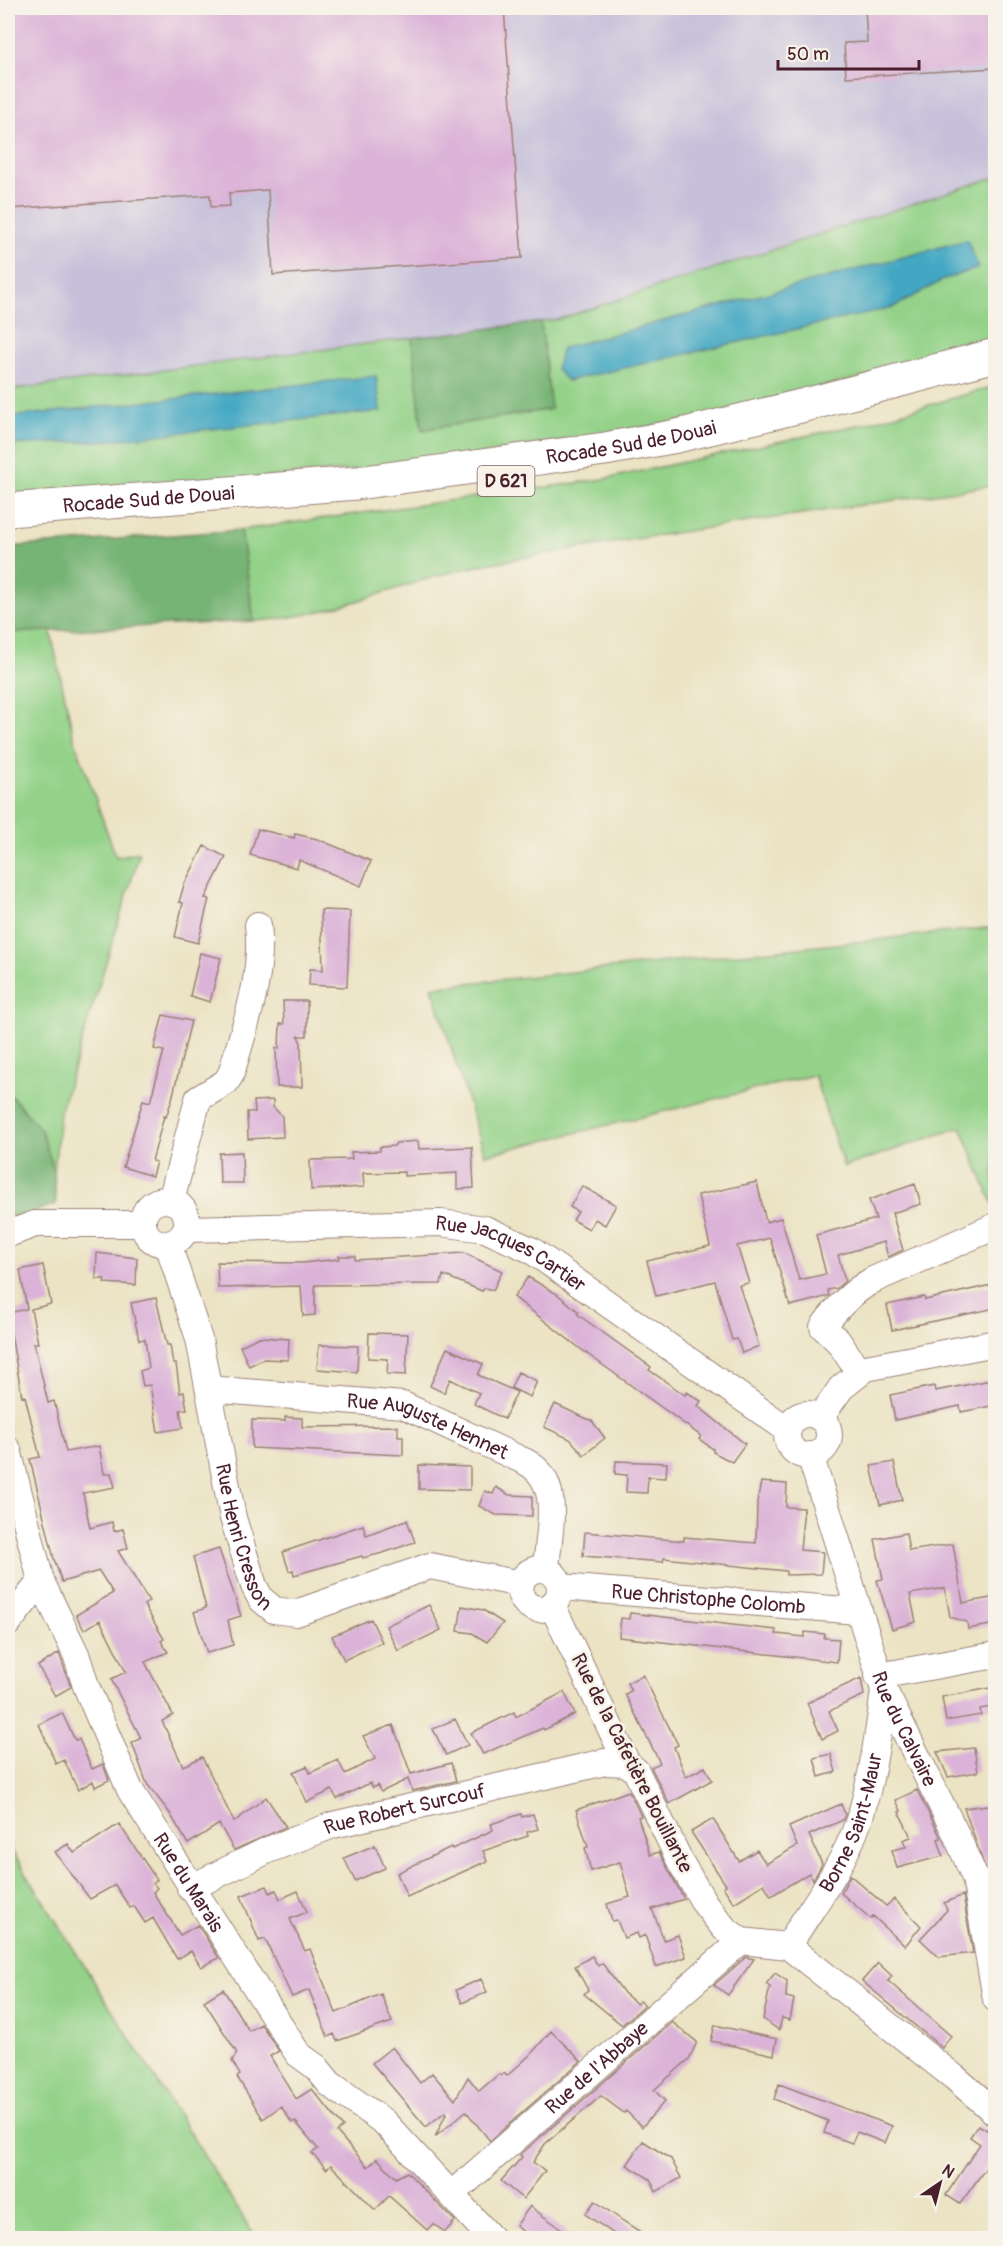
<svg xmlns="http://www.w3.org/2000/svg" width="1003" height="2246" viewBox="0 0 1003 2246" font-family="Pangolin,sans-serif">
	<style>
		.industrial { fill: #c6c0da }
		.green { fill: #93d288; stroke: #6e785a; stroke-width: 1.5 }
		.forest { fill: #76b474; stroke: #606a50; stroke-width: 1.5 }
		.water { fill: #42a7c2; stroke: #466376; stroke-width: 1.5 }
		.building { fill: #dbb3d8 }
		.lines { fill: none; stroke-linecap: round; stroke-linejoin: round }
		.minor-casing { stroke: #9a8177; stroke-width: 28 }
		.highway-casing { stroke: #9a8177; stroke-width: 35 }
		.minor { stroke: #fff; stroke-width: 26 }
		.highway { stroke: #fff; stroke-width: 33 }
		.labels { text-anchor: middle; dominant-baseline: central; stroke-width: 5; stroke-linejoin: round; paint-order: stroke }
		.shield { fill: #f7f3e8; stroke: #7e5f64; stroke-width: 1.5 }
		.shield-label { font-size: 18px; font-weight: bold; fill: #4a1f2b }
		.street-label { font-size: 20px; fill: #4a1f2b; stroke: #f7f3e8 }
	</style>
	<rect width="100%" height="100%" fill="#f7f3e8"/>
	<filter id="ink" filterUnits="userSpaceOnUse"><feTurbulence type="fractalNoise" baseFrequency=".0167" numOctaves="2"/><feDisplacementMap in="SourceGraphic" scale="12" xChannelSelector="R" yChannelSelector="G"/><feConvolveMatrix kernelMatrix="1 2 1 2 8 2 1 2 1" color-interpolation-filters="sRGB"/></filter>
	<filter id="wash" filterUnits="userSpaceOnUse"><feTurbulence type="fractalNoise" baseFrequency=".008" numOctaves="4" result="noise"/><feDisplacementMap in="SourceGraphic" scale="24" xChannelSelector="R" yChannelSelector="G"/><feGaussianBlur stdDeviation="1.35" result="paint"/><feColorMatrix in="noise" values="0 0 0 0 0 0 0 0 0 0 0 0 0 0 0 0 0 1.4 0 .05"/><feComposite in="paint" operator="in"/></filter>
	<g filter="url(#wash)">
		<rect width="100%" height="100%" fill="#ebe3c3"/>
		<path class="industrial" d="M8,8H995V177L556,320L8,390Z"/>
		<path class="green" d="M995,177V344L699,418L423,464L8,499V390L412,338L422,430L550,409L541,322L556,320Z
			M995,386V485C828,511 659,533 492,563C412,577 335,618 254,621L241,530L604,479L866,423Z
			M50,629L74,738L116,857L140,852L60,1112L54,1171L41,1130L8,1092V633Z
			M995,927L994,1207L961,1127L844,1167L814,1075L485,1155L432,987Z
			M8,1845L256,2238H8Z"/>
		<path class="forest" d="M541,322L551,409L422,430L412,338Z
			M241,530L254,621L8,633V547Z
			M8,1092L41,1130L54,1171L56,1204L23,1216L8,1218Z"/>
		<path class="water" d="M967,240L979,268L945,279L894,307L567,381L556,369L562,348Z
			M376,376L381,411L101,441L8,445V417Z"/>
		<g id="blocks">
			<path class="building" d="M8,8H504L522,258L273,275L268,190L229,193L230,206L211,207L210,195L8,209Z
				M865,8H996V68L846,77L844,43L867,42Z
				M258,829L294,838L295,834L317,839L371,861L361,886L299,860L297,868L250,855Z
				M204,846L226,857L205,898L209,899L198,943L175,937L183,903L179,902L184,885Z
				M321,910L350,911L347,987L309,985L310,969L323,970Z
				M200,953L221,958L210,1002L190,996Z
				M283,1001H307V1036H298L301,1043L302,1087H277L276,1048H279L280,1024H284Z
				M163,1015L191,1021L172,1099L166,1117L164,1116L152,1161L156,1162L152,1176L123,1167L143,1100L150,1102L164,1051L154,1049Z
				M273,1100V1107L282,1116L283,1137L248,1139L247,1112H255L254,1101Z
				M418,1141L419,1149L472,1147L474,1188L457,1189V1173L404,1176V1172L363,1173L364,1187L311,1190L310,1160L352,1159L351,1152L380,1151V1147L394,1146L396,1143Z
				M242,1152L243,1183H220L219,1153Z
				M757,1182L766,1222L781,1218L799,1280L826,1274L816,1235L876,1219L869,1200L915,1184L921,1204L892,1213L903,1250L888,1257L884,1242L838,1255L845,1281L837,1288L828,1290L829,1296L790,1306L770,1238L737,1246L749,1283L739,1285L759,1346L742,1353L737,1339L732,1340L715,1281L656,1296L647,1261L710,1246L698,1195Z
				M582,1186L616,1205L605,1225L595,1219L589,1229L573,1220L578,1212L570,1207Z
				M97,1253L137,1258L136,1285L104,1283L105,1279H96Z
				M464,1253L502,1271L493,1290L485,1288L482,1291L443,1275L441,1284L315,1285V1315L303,1316L301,1286L218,1288L217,1262L302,1263L339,1259V1256H355V1260Z
				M43,1265L51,1304L31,1309L38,1343H34L48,1403L54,1401L66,1452L99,1446L104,1474L111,1473L115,1487L83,1493L90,1528L112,1522L114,1531L123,1529L128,1548L118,1551L149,1601L144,1605L164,1639L161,1641L168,1652L145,1662L173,1715L162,1721L183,1766L202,1757L234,1822L266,1797L286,1827L234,1850L219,1824L188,1844L169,1812L147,1784L132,1743L141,1738L111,1679L126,1672L100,1620L84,1630L76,1615L113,1593L99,1571L62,1582L54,1559L30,1459L40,1457L25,1396L22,1397L8,1317V1313L27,1309L20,1270Z
				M528,1277L557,1294L579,1312L577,1314L651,1367L649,1370L685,1395L687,1392L701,1401L698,1406L745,1444L732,1462L713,1452V1449L699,1439L701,1436L582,1350L514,1297Z
				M996,1284V1308L892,1330L887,1305L924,1297L925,1300Z
				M156,1298L167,1345H170L173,1364H176L180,1393L184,1392L187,1409L180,1410L183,1428L158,1432L150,1385L143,1386L140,1371L149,1368L145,1339L139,1340L131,1303Z
				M369,1333L408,1334L406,1375L387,1374L388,1359L368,1358Z
				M259,1337L289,1339L288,1360L263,1359L249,1366L240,1346Z
				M319,1345L358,1346L357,1372L317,1369Z
				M447,1348L483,1364L478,1375L517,1392L504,1419L474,1404L479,1393L450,1379L444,1393L430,1386Z
				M518,1372L537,1381L530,1397L511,1388Z
				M996,1379V1403L991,1406L961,1412L960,1406L895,1420L890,1395L934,1386L935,1391Z
				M555,1404L592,1421L605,1438L584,1455L570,1439L544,1427Z
				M285,1417L302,1418V1427L398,1426V1436H403V1455L252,1448V1420L285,1421Z
				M616,1461L667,1463L666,1478L648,1477L647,1493L626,1492L627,1475L615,1474Z
				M894,1462L902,1500L880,1505L871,1466Z
				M419,1465L470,1467V1490L419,1489Z
				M761,1482L787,1484L786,1507L804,1508L800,1550L823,1552L821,1574L786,1575V1571L664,1558L663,1562L583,1556L585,1532L684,1541V1537L756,1543L757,1502Z
				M496,1487L509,1495L532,1496V1516L496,1515L479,1506L485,1491L493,1494Z
				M407,1520L415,1542L383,1553L363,1558L362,1556L294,1575L293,1570L289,1571L283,1552L363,1525L366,1535Z
				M906,1533L909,1551L953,1544L963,1603L996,1597V1624L968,1629L967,1622L950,1617L945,1588L910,1594L916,1622L892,1629L877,1580L883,1579L875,1539Z
				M219,1549L241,1616L228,1620L233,1645L207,1653L194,1612L206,1608L193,1557Z
				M429,1605L441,1630L398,1651L386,1626Z
				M462,1606L483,1610L503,1623L487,1642L472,1633L458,1631Z
				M630,1613L776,1630V1634L805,1637V1632L825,1634L824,1638L839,1639L837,1662L619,1637L621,1618L629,1619Z
				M371,1619L382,1642L344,1660L332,1636Z
				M59,1653L71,1687L55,1696L38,1666Z
				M643,1675L678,1745L674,1747L686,1777L705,1767L712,1780L669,1804L651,1767L660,1763L625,1694L631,1691L627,1683Z
				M861,1678L864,1695L829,1711L838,1731L822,1739L807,1703Z
				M996,1687V1706L980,1709L981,1715L946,1721L942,1697Z
				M564,1692L575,1714L544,1730L543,1728L483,1754L471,1733L514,1712L516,1717Z
				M62,1713L75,1740L79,1739L92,1769L103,1764L109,1780L95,1787L93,1781L78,1790L64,1760L56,1764L39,1724Z
				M455,1719L468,1745L446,1755L433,1729Z
				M393,1725L411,1774L451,1763L456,1781L412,1791L408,1779L381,1792L377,1785L373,1788L370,1783L337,1799L332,1790L307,1802L293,1772L307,1766L310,1773L338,1760L345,1774L375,1759L363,1736Z
				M974,1748L978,1772L948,1777L937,1752Z
				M831,1754L836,1772L819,1777L814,1758Z
				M917,1790L941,1838L938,1839L943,1856L897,1868L892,1850L906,1847L903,1840L911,1837L899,1812L901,1811L896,1800Z
				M629,1791L641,1816L638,1817L650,1855L659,1852L684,1899L652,1909L664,1940L678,1935L686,1957L656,1967L645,1935L639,1938L637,1933L624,1938L617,1920L612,1921L607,1904L630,1897L620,1862L591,1871L585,1848L588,1847L576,1810Z
				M841,1804L845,1814L843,1820L809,1835L822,1864L813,1880L809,1873L771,1896L764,1884L734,1903L723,1887L726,1885L691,1832L713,1819L739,1861L757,1850L766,1864L797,1846L789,1827Z
				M996,1804V1890L993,1891L964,1808Z
				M521,1814L522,1817L533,1814L538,1829L527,1832L528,1836L483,1851L487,1861L407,1897L397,1873L451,1847L452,1849L493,1830L491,1824Z
				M119,1824L157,1880L153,1883L157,1888L153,1892L180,1935L198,1925L219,1958L201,1967L191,1951L177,1959L153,1918L145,1923L134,1906L130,1908L115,1885L90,1899L55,1852L68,1844L74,1853Z
				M375,1845L385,1868L355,1881L344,1858Z
				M850,1875L886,1906L894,1899L921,1926L905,1946L873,1916L871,1919L841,1893Z
				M267,1886L270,1893L276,1890L280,1899L298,1891L307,1912L290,1919L305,1951L310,1949L336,2013L381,1994L392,2022L337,2041L334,2034L328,2037L309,1990L292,1997L265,1939L259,1941L241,1896Z
				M963,1895L973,1953L939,1957L920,1939L947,1910L944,1903Z
				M592,1956L598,1966L602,1963L624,1993L637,2004L640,2001L645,2005L622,2025L584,1994L588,1990L575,1966Z
				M746,1957L754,1959L728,1995L714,1985Z
				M878,1963L892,1976L888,1981L951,2036L942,2048L862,1981Z
				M775,1973L787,1981L786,1997L794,1999L790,2020L782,2018L779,2030L763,2019L770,1987L766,1984Z
				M481,1979L487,1992L462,2003L456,1990Z
				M223,1989L249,2031L261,2024L279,2051L270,2056L296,2099L312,2089L343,2127L337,2132L368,2167L377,2158L396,2178L407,2172L455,2221L445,2232L433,2224L427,2230L389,2196L375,2210L331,2165L326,2169L312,2153L318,2149L295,2121L292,2123L281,2106L263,2119L237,2077L240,2075L232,2061L237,2053L204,2001Z
				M672,2022L697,2042L689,2059L654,2090L665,2101L642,2127L626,2111L624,2113L601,2096L545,2144L533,2162L545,2171L523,2199L501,2181L522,2157L520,2155Z
				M715,2025L777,2039L774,2055L711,2041Z
				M551,2031L581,2061L490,2141L466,2111L435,2137L446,2114L445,2112L426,2127L372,2063L392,2047L420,2083L432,2073L455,2100L468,2077L479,2091L499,2074L501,2076L504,2073L507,2076L531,2054Z
				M779,2084L892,2126L885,2143L857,2132L852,2143L824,2133L828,2121L774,2099Z
				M978,2125L989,2131L992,2127L996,2128V2154L960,2204L946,2195L980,2144L970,2137Z
				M643,2141L671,2159L681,2178L656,2192L650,2179L627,2165Z
				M595,2201L623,2221L650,2238H620L585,2214Z
				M530,2206L543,2216L575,2238H532L516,2226Z"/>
		</g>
	</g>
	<g filter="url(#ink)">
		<use href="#blocks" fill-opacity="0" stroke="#9a8177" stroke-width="1.5"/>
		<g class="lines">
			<defs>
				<g id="minor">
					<circle cx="165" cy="1222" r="22"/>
					<path d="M171,1201L198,1099L226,1082L231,1074C245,1025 264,976 258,925"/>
					<path id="s1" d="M186,1229L441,1223L485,1229L531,1250L788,1430"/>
					<path d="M8,1234L35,1224H143"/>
					<path id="s2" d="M168,1244L199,1339L233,1518L254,1586L261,1599L274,1610L296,1613L430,1566L521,1584"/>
					<path d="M859,1372L838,1341L823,1327C837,1307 852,1292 873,1280L996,1226"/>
					<path id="s3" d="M209,1389L403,1405L526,1462C564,1482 548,1533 546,1569"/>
					<circle cx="808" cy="1435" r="21"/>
					<path d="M820,1418L841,1388L866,1368L996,1343"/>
					<path id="s4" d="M8,1450L41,1581L76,1654L86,1686L130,1790L298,2054L316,2067L330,2084L384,2122L491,2238"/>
					<path id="s5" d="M810,1455L884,1690L956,1834L975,1878L996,1999"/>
					<circle cx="540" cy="1589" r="20"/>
					<path id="s6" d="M561,1587L858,1611"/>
					<path d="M552,1605L627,1763L636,1771L681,1863L705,1904L724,1928L741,1941L788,1946L954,2077L996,2113"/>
					<path d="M8,1623L41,1581"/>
					<path d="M878,1676L996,1655"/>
					<path id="s7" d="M190,1888L268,1850L333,1825L605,1762L627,1763"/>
					<path id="s8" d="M788,1946C808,1913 832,1882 848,1847C869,1805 878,1737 884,1690"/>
					<path id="s9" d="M452,2194L741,1941"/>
				</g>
				<g id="highway">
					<path id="s10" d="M8,510L357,483L605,449L677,436L805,405L996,355"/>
				</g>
			</defs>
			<use href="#minor" class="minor-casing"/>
			<use href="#highway" class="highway-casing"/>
			<use href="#minor" class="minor"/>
			<use href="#highway" class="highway"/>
		</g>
	</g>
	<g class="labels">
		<rect class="shield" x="477.5" y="466" width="57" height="30" rx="4.5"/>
		<g class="shield-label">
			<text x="506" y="481">D 621</text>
		</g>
		<g class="street-label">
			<text stroke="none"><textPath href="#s10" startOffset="627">Rocade Sud de Douai</textPath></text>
			<text stroke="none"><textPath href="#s10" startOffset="141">Rocade Sud de Douai</textPath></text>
			<text stroke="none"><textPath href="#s1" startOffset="332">Rue Jacques Cartier</textPath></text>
			<text stroke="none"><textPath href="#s3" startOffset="224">Rue Auguste Hennet</textPath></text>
			<text stroke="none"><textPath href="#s2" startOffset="303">Rue Henri Cresson</textPath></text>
			<text stroke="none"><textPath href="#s6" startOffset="148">Rue Christophe Colomb</textPath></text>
			<text stroke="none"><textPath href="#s5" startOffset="290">Rue du Calvaire</textPath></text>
			<text transform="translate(632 1763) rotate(63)">Rue de la Cafetière Bouillante</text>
			<text stroke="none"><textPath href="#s7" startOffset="230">Rue Robert Surcouf</textPath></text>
			<text stroke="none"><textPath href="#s8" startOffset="140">Borne Saint-Maur</textPath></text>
			<text stroke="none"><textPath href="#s4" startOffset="472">Rue du Marais</textPath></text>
			<text stroke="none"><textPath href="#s9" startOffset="192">Rue de l'Abbaye</textPath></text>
		</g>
	</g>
	<rect width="1003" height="2246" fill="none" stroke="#f7f3e8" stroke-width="30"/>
	<g transform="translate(940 2183) rotate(35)" stroke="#f7f3e8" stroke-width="4.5" paint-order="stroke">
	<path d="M0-4.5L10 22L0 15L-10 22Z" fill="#4a1f2b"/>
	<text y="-9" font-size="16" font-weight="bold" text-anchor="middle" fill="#4a1f2b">N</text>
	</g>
	<path d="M778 60v9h141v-9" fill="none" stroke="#4a1f2b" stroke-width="3"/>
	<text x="787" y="60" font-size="18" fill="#4a1f2b" stroke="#f7f3e8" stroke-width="4.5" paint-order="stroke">50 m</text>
</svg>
